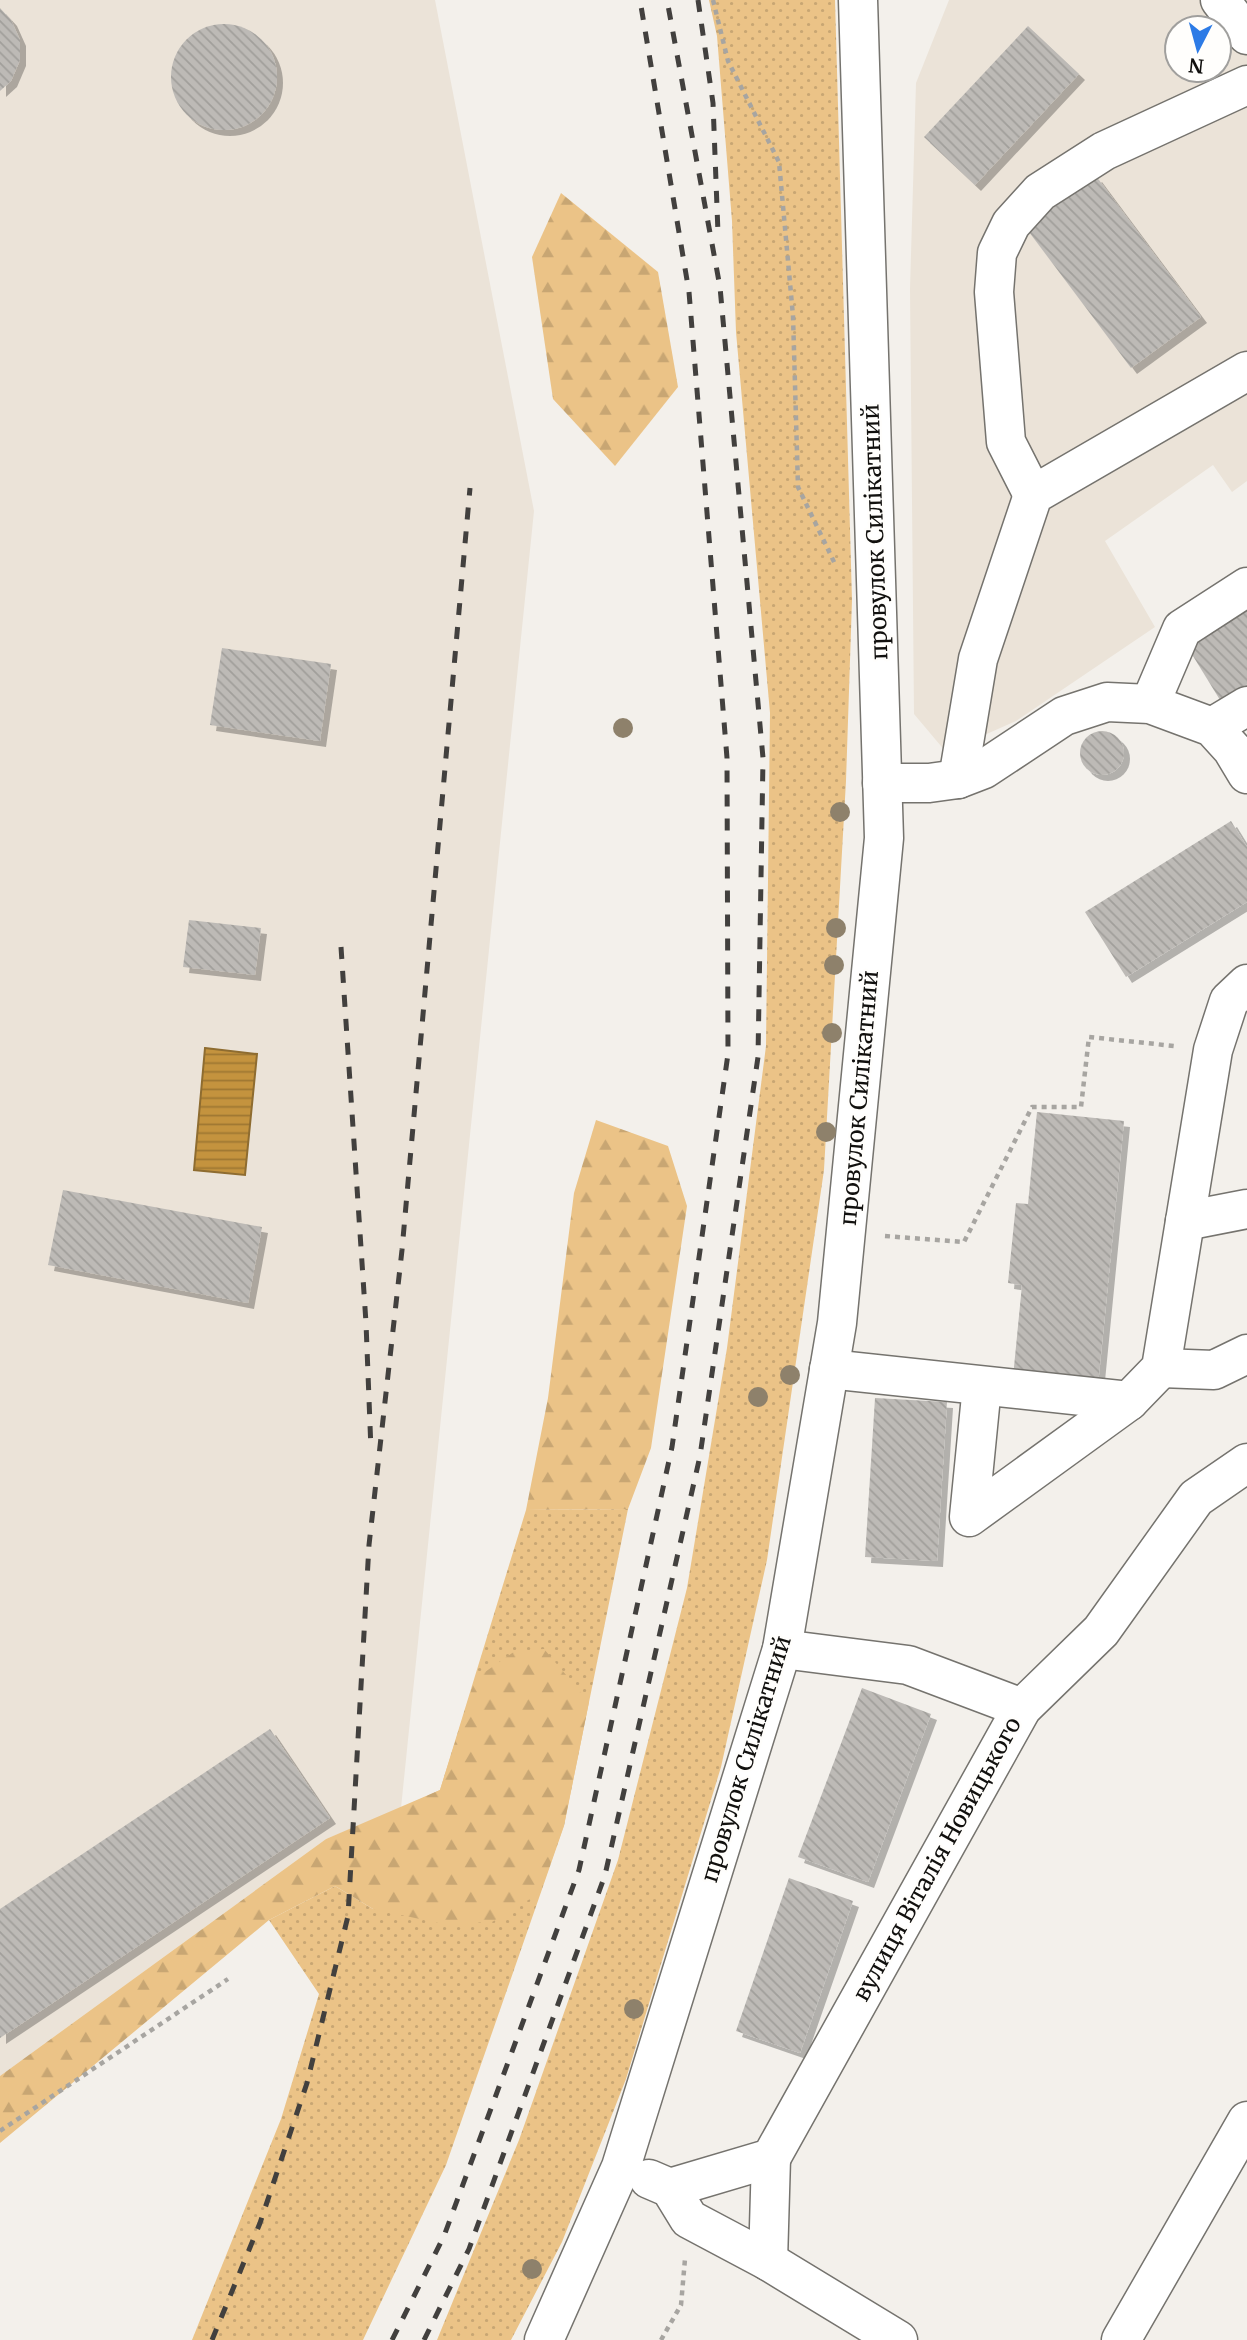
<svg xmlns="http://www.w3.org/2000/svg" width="1247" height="2340" font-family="Merriweather,serif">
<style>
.built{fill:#ebe3d8;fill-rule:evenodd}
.grass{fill:url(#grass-dots)}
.forest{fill:url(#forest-firs)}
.water{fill:url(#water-rules);stroke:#8e6c30;stroke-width:2}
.building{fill:url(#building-back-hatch);filter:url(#shadow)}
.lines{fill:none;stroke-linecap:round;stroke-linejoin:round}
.minor-casing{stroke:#75736e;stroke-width:41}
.path{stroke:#a7a5a1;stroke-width:4.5;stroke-dasharray:5 5;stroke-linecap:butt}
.minor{stroke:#fff;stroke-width:38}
.rail{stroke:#42403e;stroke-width:5;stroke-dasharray:12 12;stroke-linecap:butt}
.tree{fill:#8e816b}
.labels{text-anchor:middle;stroke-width:5;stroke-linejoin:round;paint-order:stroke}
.street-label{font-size:23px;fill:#11100e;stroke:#fffefc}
</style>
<defs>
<pattern id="grass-dots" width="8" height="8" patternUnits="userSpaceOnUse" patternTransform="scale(1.75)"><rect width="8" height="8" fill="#ebc387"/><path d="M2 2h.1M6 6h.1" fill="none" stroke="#c8a673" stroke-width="1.8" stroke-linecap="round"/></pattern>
<pattern id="forest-firs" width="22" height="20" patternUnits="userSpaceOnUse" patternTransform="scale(1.75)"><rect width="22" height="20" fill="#ebc387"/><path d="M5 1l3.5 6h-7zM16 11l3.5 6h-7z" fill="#c8a673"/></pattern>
<pattern id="water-rules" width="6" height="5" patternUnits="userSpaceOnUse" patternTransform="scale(1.75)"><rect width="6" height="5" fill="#c4933e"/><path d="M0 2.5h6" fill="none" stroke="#9e7732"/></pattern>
<pattern id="building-back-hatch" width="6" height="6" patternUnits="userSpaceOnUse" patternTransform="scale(1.75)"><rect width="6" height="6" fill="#bdbab6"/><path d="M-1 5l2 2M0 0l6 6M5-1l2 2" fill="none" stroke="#a19f9b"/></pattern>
<filter id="shadow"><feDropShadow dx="6" dy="6" stdDeviation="0" flood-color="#0004"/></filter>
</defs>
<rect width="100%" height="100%" fill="#f3f0eb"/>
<g class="built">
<path d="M0 0H435L534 511 401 1808 326 1839 0 2076Z"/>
<path d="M949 0H1247V481L1232 492 1213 465 1105 541 1155 627 1016 721 946 752 914 714 910 289 916 83ZM1177 28H1219V70H1177Z"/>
</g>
<g class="grass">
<path d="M709 0H835L852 600 846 781 824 1170 767 1560 721 1767 626 2079 562 2242 511 2340H437L519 2140 618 1860 687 1588 727 1348 766 1046 770 713 736 332 732 221 717 36Z"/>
<path d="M628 1509 564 1826 446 2165 363 2340H192L281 2119 319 1994 269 1920 335 1886 373 1909 401 1808 440 1790 526 1510Z"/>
</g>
<g class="forest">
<path d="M561 193 658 272 678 387 615 466 553 399 532 257Z"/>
<path d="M596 1120 668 1146 687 1206 651 1448 628 1509 526 1510 548 1398 574 1193Z"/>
<path d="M544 1649 589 1702 564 1825 540 1893 492 1922 443 1924 373 1909 335 1886 269 1920 0 2143V2076L326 1839 440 1790 475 1679 515 1651Z"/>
</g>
<path class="water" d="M205 1048 257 1054 245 1175 194 1170Z"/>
<g class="building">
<path d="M0 8 11 20 20 40V60L11 81 0 91Z"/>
<circle cx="224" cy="77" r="53"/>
<path d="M1028 26 1079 74 975 185 924 137Z"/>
<path d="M1096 176 1201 317 1131 368 1026 228Z"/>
<path d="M1247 605V684L1220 700 1185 643Z"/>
<path d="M222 648 331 664 320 741 210 725Z"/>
<circle cx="1102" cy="753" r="22"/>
<path d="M1231 821 1247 847V902L1126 977 1085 912Z"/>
<path d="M189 920 261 928 255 975 183 967Z"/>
<path d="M1037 1112 1124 1121 1098 1385 1013 1377 1022 1285 1008 1283 1016 1203 1028 1204Z"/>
<path d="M63 1190 262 1227 248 1303 48 1265Z"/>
<path d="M875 1398 947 1402 937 1561 865 1557Z"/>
<path d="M862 1688 931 1714 868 1882 798 1857Z"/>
<path d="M270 1729 330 1818 0 2038V1909Z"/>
<path d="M789 1878 853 1901 800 2053 736 2031Z"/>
</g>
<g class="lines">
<g class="minor-casing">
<g id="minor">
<path d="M1220 0 1247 35"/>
<path d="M1033 495 1006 442 994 292 997 253 1011 224 1040 192 1104 151 1247 85"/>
<path d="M1150 704 1182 629 1247 587"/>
<path d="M1212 727 1247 706"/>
<path d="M958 779 978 659 1033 495 1247 371"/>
<path d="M882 783H929L958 779 984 769 1064 716 1107 702 1150 704 1212 727 1232 749 1247 774"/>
<path d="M1185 1221 1247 1209"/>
<path d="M1161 1368 1214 1370 1247 1354"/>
<path d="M829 1369 1129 1401 1161 1368 1213 1050 1229 1001 1247 984"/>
<path d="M982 1386 969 1517 1129 1401"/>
<path d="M782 1649 908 1665 1022 1708"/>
<path d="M649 2179 670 2188 689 2219 768 2261 898 2340"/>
<path d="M670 2188 771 2158 1022 1708 1101 1631 1196 1498 1247 1463"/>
<path d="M768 2261 771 2158"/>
<path d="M544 2340 621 2167 782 1649 837 1323 884 838 858 0"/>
<path d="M1121 2340 1247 2121"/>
</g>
</g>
<g class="path">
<path d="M713 0 728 61 779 162 793 316 798 487 835 564"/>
<path d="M885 1236 964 1242 1032 1107H1081L1089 1037 1174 1046"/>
<path d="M0 2131 228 1979"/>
<path d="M661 2340 681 2305 685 2259"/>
</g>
<use href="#minor" class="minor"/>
<g class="rail">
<path d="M698 0 713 103 718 233"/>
<path d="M341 947 366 1323 371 1450"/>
<path d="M212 2340 260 2223 307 2083 348 1916 369 1545 402 1250 470 488"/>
<path d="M392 2340 444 2236 579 1870 672 1447 728 1054 727 758 689 292 640 0"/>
<path d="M424 2340 469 2249 605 1875 700 1456 758 1057 763 758 720 287 667 0"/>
</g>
</g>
<g class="tree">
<circle cx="623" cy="728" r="10"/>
<circle cx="840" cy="812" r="10"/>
<circle cx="836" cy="928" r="10"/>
<circle cx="834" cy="965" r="10"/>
<circle cx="832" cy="1033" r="10"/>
<circle cx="826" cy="1132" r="10"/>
<circle cx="790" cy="1375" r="10"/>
<circle cx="758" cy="1397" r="10"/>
<circle cx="634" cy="2009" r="10"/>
<circle cx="532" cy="2269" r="10"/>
</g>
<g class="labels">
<g class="street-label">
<text transform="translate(875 532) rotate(-92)" y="8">провулок Силікатний</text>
<text transform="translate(859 1098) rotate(-85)" y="8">провулок Силікатний</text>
<text transform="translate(746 1759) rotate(-73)" y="8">провулок Силікатний</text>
<text transform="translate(937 1859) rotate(-61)" y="8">вулиця Віталія Новицького</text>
</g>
</g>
<g transform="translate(1198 49) rotate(186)"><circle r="33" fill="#fffefc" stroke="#a09f9d" stroke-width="2"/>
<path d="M0-5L12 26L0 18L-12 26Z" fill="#2d7be6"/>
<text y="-10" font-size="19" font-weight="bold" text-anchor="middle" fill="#11100e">N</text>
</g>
</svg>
